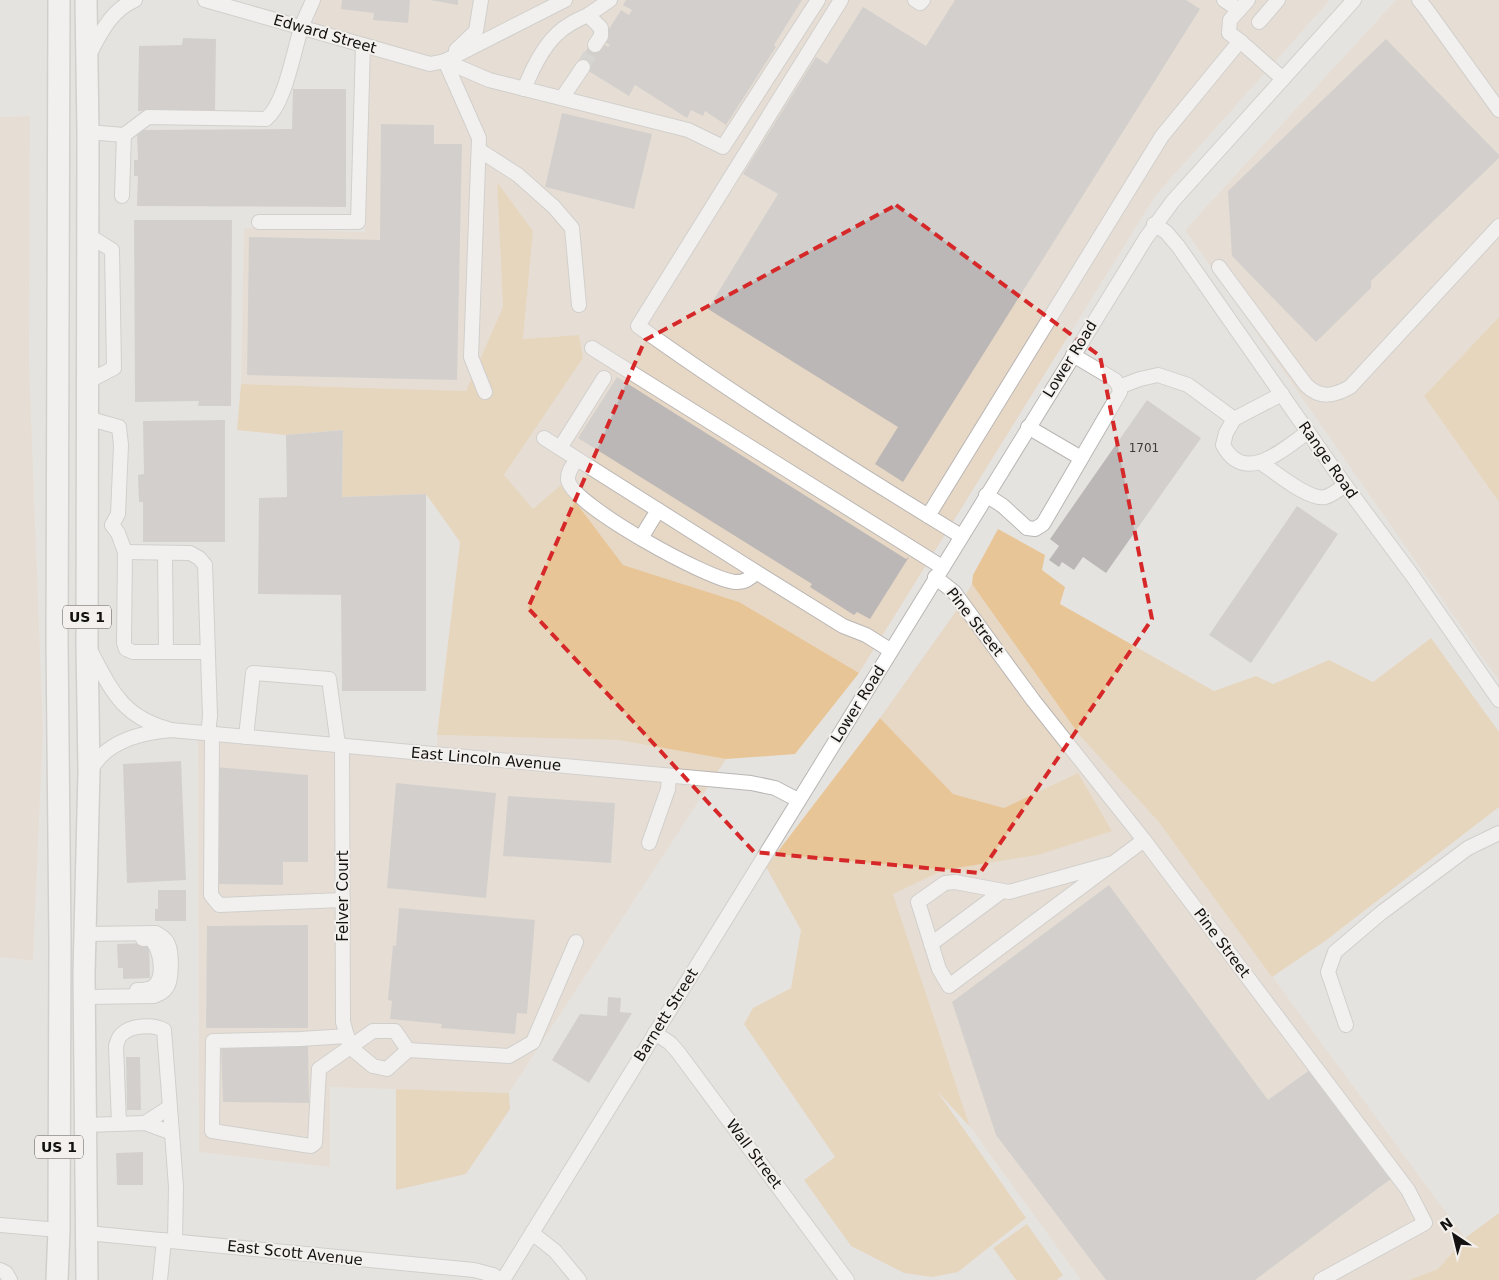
<svg xmlns="http://www.w3.org/2000/svg" width="1499" height="1280" font-family="'DejaVu Sans',sans-serif">
<style>
.industrial{fill:#e7d7c5}
.green{fill:#e8c596}
.building{fill:#bbb7b6}
.lines{fill:none;stroke-linecap:round;stroke-linejoin:round}
.minor-tunnel{stroke:#c6c4c1;stroke-width:14;stroke-dasharray:14 7;stroke-linecap:butt}
.minor-casing{stroke:#b9b6b4;stroke-width:16}
.highway-casing{stroke:#b9b6b4;stroke-width:24}
.minor{stroke:#fff;stroke-width:14}
.highway{stroke:#fff;stroke-width:21}
.marked{fill:none;stroke:#d62828;stroke-width:4;stroke-dasharray:10 6;stroke-linejoin:round}
.labels{text-anchor:middle;stroke-width:4;stroke-linejoin:round;paint-order:stroke}
.number-label{font-size:12px;fill:#3d3b3a}
.shield{fill:#f3f0ed;stroke:#565553;stroke-width:1}
.shield-label{font-size:14px;font-weight:bold;fill:#131211}
.street-label{font-size:15px;fill:#131211;stroke:#f3f0ed}
</style>
<rect width="100%" height="100%" fill="#e5e3e0"/>
<g class="industrial">
<path d="M316 0H1330L1156 195 859 673 739 602 623 565 562 484 533 510 504 475 583 358 579 335 523 339 533 231 497 183 503 307 466 391 241 384 244 228 365 232 367 46 314 27Z"/>
<path d="M1396 0H1499V317L1424 396 1499 502V681L1185 230Z"/>
<path d="M30 116 29 364 43 729 33 961 0 957V117Z"/>
<path d="M972 584 1080 736 1158 821 1465 1238 1438 1269 1409 1280H1081L970 1127 893 894 944 870 1038 855 1078 773 1004 808 953 794 880 718 952 617Z"/>
<path d="M198 726 437 751V735L618 740 726 759 509 1093 330 1087V1167L199 1152Z"/>
</g>
<g class="green">
<path d="M497 182 533 231 523 339 579 335 583 358 504 475 533 509 562 484 623 565 739 602 859 673 795 754 726 759 618 740 437 735 460 542 426 494 342 497 343 430 286 435 237 430 241 384 466 391 503 307Z"/>
<path d="M1499 317V502L1424 396Z"/>
<path d="M998 529 1045 555 1042 570 1065 587 1060 604 1214 691 1256 676 1273 684 1329 660 1373 682 1431 638 1499 732V807L1325 941 1272 977 1158 821 1080 736 972 584 973 575Z"/>
<path d="M880 718 953 794 1004 808 1078 773 1112 831 1038 855 944 870 893 894 970 1127 937 1091 1026 1218 958 1272 932 1277 904 1273 851 1246 804 1180 835 1157 744 1024 753 1008 791 988 801 930 766 867Z"/>
<path d="M396 1089 509 1093 510 1109 466 1174 396 1190Z"/>
<path d="M1499 1213V1280H1409L1438 1269 1465 1238Z"/>
<path d="M1027 1224 1063 1275 1057 1280H1016L993 1248Z"/>
</g>
<g class="building">
<path d="M342 0H410L408 23 373 20 374 13 341 9Z"/>
<path d="M430 0H458V5Z"/>
<path d="M626 0H802L774 45 776 47 726 125 705 111 703 116 691 110 687 118 635 85 629 96 577 64 592 42 601 49 604 44 608 47 610 45 602 40 621 10 629 15 632 10 623 5Z"/>
<path d="M955 0H1186L1200 9 903 482 875 464 898 427 708 309 778 194 743 174 816 57 827 64 863 7 926 46Z"/>
<path d="M183 38 216 39 215 111H138L139 46 182 45Z"/>
<path d="M1386 39 1499 155V158L1371 281V288L1316 342 1232 256 1228 191Z"/>
<path d="M293 89H346V207L137 206 138 176H134V160H138L137 130 292 129Z"/>
<path d="M562 113 652 134 634 209 545 187Z"/>
<path d="M381 124 434 125V144H462L457 380 247 375 249 237 380 240Z"/>
<path d="M134 220H232L231 406H198L199 401 135 402Z"/>
<path d="M617 377 906 559 909 557 870 619 857 612 854 615 810 587 812 584 578 438Z"/>
<path d="M1147 400 1201 438 1106 573 1083 557 1074 570 1062 562 1059 567 1049 560 1059 546 1050 539Z"/>
<path d="M225 420V542H143V502H139L138 475 144 474 143 421Z"/>
<path d="M343 430 342 497 426 494V691H342L341 595 258 594 259 498 287 497 286 435Z"/>
<path d="M1297 506 1338 534 1251 663 1209 635Z"/>
<path d="M181 761 186 880 127 883 123 764Z"/>
<path d="M215 767 308 775V862H283V885L216 884Z"/>
<path d="M396 783 496 793 486 898 387 888Z"/>
<path d="M508 796 615 803 611 863 503 856Z"/>
<path d="M1109 885 1268 1100 1311 1069 1392 1178 1255 1280H1106L996 1135 952 1002Z"/>
<path d="M158 890H186V921H155V909H158Z"/>
<path d="M399 908 535 920 527 1014 517 1013 515 1034 441 1028 442 1024 390 1019 392 1001 388 1000 393 945 396 946Z"/>
<path d="M308 925V1028H206L207 926Z"/>
<path d="M149 943 150 978 123 979V968H118L117 944Z"/>
<path d="M608 997 621 998 620 1012 632 1013 589 1083 552 1060 580 1014 607 1016Z"/>
<path d="M221 1045H308L309 1103 223 1102Z"/>
<path d="M126 1057H140L141 1110H127Z"/>
<path d="M143 1152V1185H117L116 1153Z"/>
</g>
<g class="lines">
<path class="minor-tunnel" d="M583 67 595 45"/>
<g class="minor-casing">
<g id="minor">
<path d="M205 0 430 64 445 61 565 0"/>
<path d="M841 0 638 326C743 401 851 469 961 536"/>
<path d="M915 0 920 3 923 0"/>
<path d="M1224 0 1239 10"/>
<path d="M1419 0 1427 10 1499 110"/>
<path d="M588 15 610 0"/>
<path d="M1259 22 1278 0"/>
<path d="M1240 41 1229 33 1230 20 1248 0"/>
<path d="M456 50 476 31 481 0"/>
<path d="M89 55C100 34 111 10 135 0"/>
<path d="M445 61 489 80 688 130 723 147 818 0"/>
<path d="M445 61 479 138 471 357 485 392"/>
<path d="M524 89C532 70 542 48 557 34 566 25 577 20 588 15L601 28V36L595 45"/>
<path d="M562 98 583 67"/>
<path d="M88 132 124 135 148 117 266 119C285 104 293 53 301 29 304 19 309 10 313 0"/>
<path d="M479 150 518 175 554 207 572 228 579 305"/>
<path d="M122 196 124 135"/>
<path d="M259 222H358L363 45"/>
<path d="M1154 224 1166 232 1178 246 1345 485 1412 575 1499 700"/>
<path d="M1219 267 1306 385C1320 399 1334 396 1350 387L1499 226"/>
<path d="M592 348 942 567"/>
<path d="M87 382 114 368 112 250 88 235"/>
<path d="M1119 387 1140 379 1158 375 1188 385 1234 419"/>
<path d="M1282 394 1234 419 1226 433 1223 445C1245 486 1283 449 1308 432"/>
<path d="M87 418 119 427 121 445 118 514 112 525"/>
<path d="M1028 427 1081 458"/>
<path d="M544 438 756 572 843 626 866 635 890 650"/>
<path d="M560 448 604 378"/>
<path d="M577 459C573 465 567 472 568 480 572 505 710 581 736 582 745 582 750 579 756 572"/>
<path d="M1260 462C1274 471 1309 501 1325 497 1333 495 1339 489 1345 485"/>
<path d="M986 495 1003 506 1027 528 1035 529 1043 524 1120 392 1119 386 1115 380 1073 355"/>
<path d="M928 516 1162 136 1240 41 1283 79"/>
<path d="M112 525 118 533 125 552 124 643 126 649 133 652H208"/>
<path d="M641 538 658 510"/>
<path d="M125 552 190 553 199 558 205 565 210 716 208 734"/>
<path d="M165 553 166 652"/>
<path d="M935 577 954 592 1033 700 1144 840 1408 1190 1425 1223 1321 1280"/>
<path d="M90 650C111 689 121 716 168 729"/>
<path d="M212 733 211 895 219 905 343 900"/>
<path d="M246 737 253 673 329 679 338 745"/>
<path d="M342 745 343 1022 349 1043"/>
<path d="M89 771C93 766 97 761 101 756 119 738 147 732 171 730L751 783 775 788 798 800"/>
<path d="M649 843 668 789 669 776"/>
<path d="M1113 863 1009 892 955 882 945 883 918 902 939 969 949 986 1144 840"/>
<path d="M931 944 1001 892"/>
<path d="M137 990C142 990 148 990 153 987 166 978 161 947 150 938L143 939"/>
<path d="M84 997 154 996C159 994 164 992 167 987 172 979 172 953 168 944 166 939 161 936 156 933L85 934"/>
<path d="M1346 1025 1328 972 1335 952 1381 913 1468 848 1499 833"/>
<path d="M655 1033 670 1043 678 1052 847 1280"/>
<path d="M347 1036 300 1039 213 1041 212 1131 311 1146 315 1143 319 1069 373 1031H395L408 1050 387 1069 373 1066 350 1047"/>
<path d="M408 1050 509 1056 533 1042 576 942"/>
<path d="M145 1123 170 1107"/>
<path d="M86 1125 145 1123 172 1133 164 1030C153 1024 130 1025 121 1035 118 1038 117 1043 116 1046L119 1124"/>
<path d="M172 1133 176 1187 175 1241"/>
<path d="M0 1225 59 1230"/>
<path d="M87 1233 474 1270 493 1275 501 1280"/>
<path d="M532 1233 555 1251 579 1280"/>
<path d="M0 1270 6 1273 10 1280"/>
<path d="M160 1280 164 1240"/>
<path d="M503 1280 1146 238 1173 201 1354 0"/>
</g>
</g>
<g class="highway-casing">
<g id="highway">
<path d="M86 0 88 132 87 645 89 771 84 974 87 1280"/>
<path d="M57 1280 59 1230 60 942 57 642 59 0"/>
</g>
</g>
<use href="#minor" class="minor"/>
<use href="#highway" class="highway"/>
</g>
<path d="M0 0H1499V1280H0ZM896 205 1100 356 1152 619 980 873 754 852 528 608 645 340Z" fill="#e5e3e0" fill-opacity=".55" fill-rule="evenodd"/>
<path class="marked" d="M896 205 1100 356 1152 619 980 873 754 852 528 608 645 340Z"/>
<g class="labels">
<g class="number-label">
<text x="1144" y="452">1701</text>
</g>
<g class="shield">
<rect x="63" y="605.5" width="48" height="23" rx="4"/>
<rect x="35" y="1135.5" width="48" height="23" rx="4"/>
</g>
<g class="shield-label">
<text x="87" y="622">US 1</text>
<text x="59" y="1152">US 1</text>
</g>
<g class="street-label">
<text transform="translate(325 34) rotate(16)" y="5">Edward Street</text>
<text transform="translate(1070 359) rotate(-58)" y="5">Lower Road</text>
<text transform="translate(1328 460) rotate(55)" y="5">Range Road</text>
<text transform="translate(975 622) rotate(52)" y="5">Pine Street</text>
<text transform="translate(858 704) rotate(-58)" y="5">Lower Road</text>
<text transform="translate(486 759) rotate(5)" y="5">East Lincoln Avenue</text>
<text transform="translate(343 896) rotate(-90)" y="5">Felver Court</text>
<text transform="translate(1222 943) rotate(53)" y="5">Pine Street</text>
<text transform="translate(666 1015) rotate(-58)" y="5">Barnett Street</text>
<text transform="translate(754 1154) rotate(53)" y="5">Wall Street</text>
<text transform="translate(295 1253) rotate(6)" y="5">East Scott Avenue</text>
</g>
</g>
<g transform="translate(1454 1235) rotate(325)" stroke="#f3f0ed" stroke-width="4" paint-order="stroke">
<path d="M0-4L9 19L0 12L-9 19Z" fill="#131211"/>
<text y="-8" font-size="14" font-weight="bold" text-anchor="middle" fill="#131211">N</text>
</g>
</svg>
